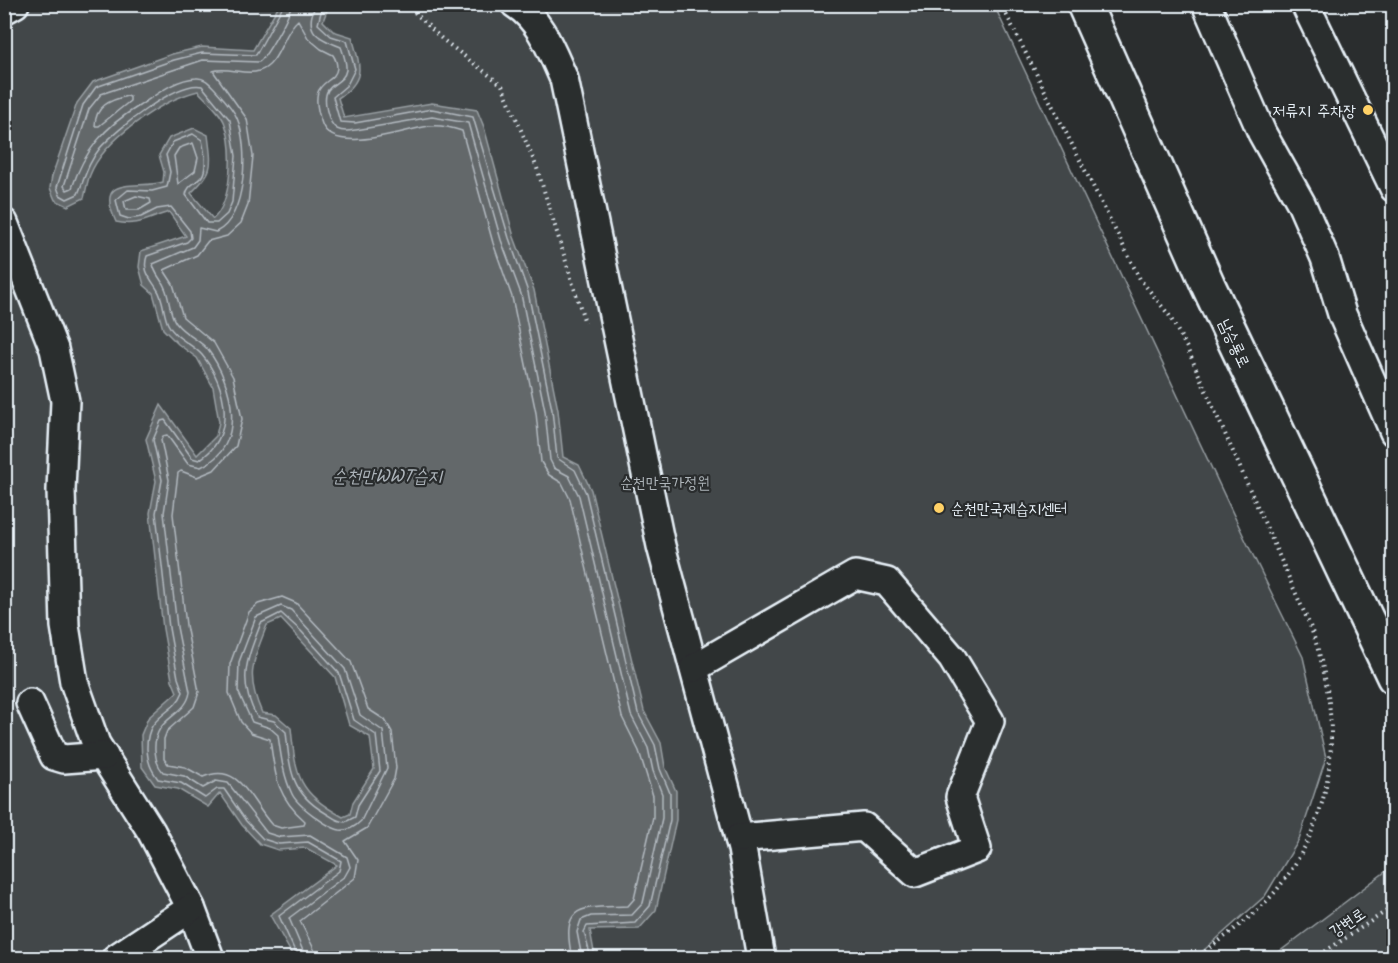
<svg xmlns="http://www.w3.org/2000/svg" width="1398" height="963" font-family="Kalam,'Poor Story',sans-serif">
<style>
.green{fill:#424648;stroke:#959ca0;stroke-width:1.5}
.water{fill:#63686b;stroke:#989fa3;stroke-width:1.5;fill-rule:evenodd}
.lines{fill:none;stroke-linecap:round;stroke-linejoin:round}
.shore{stroke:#b3bac0;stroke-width:1.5}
.street-casing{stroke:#e8f1f8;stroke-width:32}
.primary-casing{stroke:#e8f1f8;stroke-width:38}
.path{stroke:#e8f1f8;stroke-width:4;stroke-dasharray:1.5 4.5;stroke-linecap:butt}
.street{stroke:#2a2d2e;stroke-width:27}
.primary{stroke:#2a2d2e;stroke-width:33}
.poi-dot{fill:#ffd166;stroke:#2a2d2e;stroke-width:2}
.labels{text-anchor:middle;stroke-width:4.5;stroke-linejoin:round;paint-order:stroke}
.poi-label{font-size:16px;fill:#e8f1f8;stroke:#2a2d2e;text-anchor:end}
.street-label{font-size:16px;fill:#e8f1f8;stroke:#2a2d2e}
.park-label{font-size:16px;fill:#aeb5ba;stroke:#2a2d2e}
.water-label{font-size:18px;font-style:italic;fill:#acb3b9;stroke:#2a2d2e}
</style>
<rect width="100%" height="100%" fill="#2a2d2e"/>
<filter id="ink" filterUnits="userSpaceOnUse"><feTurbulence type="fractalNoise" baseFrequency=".0167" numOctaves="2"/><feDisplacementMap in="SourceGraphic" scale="12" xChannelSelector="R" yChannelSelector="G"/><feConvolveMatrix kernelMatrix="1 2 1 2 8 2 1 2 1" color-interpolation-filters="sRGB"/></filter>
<g filter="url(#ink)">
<g class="green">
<path d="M5 5H994L1245 539 1303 657 1326 758 1299 840 1265 896 1195 958H5Z"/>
<path d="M1393 866V954L1386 958H1271Z"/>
</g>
<path class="water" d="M279 5H329L323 21 333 31 352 37C360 65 367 80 338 98L344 118 432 103 477 110 484 127 514 237 534 290 558 410 563 457 579 465 591 490 644 711 661 743 665 767 676 791V820L656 910 639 929 590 930 594 952 598 958H294L270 915 337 865 306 848 278 850 260 844 242 825 220 793 208 807 178 789 155 785 142 767 141 735 148 718 177 692 172 680 163 629 150 513 156 481 146 439 161 405 197 455 216 436 219 422 213 387 197 358 178 344 163 329 153 293 144 285 139 267 141 251 186 236 169 212C149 218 137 227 116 222 93 173 138 190 163 182L164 172 159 155 169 138 194 128 208 135C212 167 214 171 191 193L213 219C232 202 234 149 225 124 221 112 207 101 198 91 162 100 104 139 90 175 87 182 86 191 84 198L68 206 55 200 50 188 52 176 77 103 93 82 172 54 202 47 253 50ZM281 619 335 677 349 725 370 737 374 769 353 802 350 814 343 817C298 792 296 778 291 728L276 715 262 713C245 675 253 662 267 625Z"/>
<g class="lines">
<g class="shore">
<path d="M284 4 256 55 202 53 174 60 96 87 83 105 57 187 60 195 67 199 78 194C85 177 88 163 100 148 116 130 177 80 202 86L230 120 236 156 232 202 227 214 217 223H207L186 195C187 185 197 183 202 176 208 166 204 150 202 140L193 134 173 142 166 155 170 172 167 187 152 191 128 190 116 200 120 216 129 219 141 217 157 209 171 207 190 231 191 238 187 242 147 256C142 270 150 278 157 289 164 299 163 314 168 324 175 339 192 343 202 355 227 385 237 436 199 460L192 458 165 420 161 421 153 440 162 480 156 513 169 628 178 678 183 692C174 716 146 713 147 749 148 762 150 768 158 779L181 783 205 798 217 789H224L246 821 263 839 279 844 308 842 341 861 339 871 279 916 298 958"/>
<path d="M291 4C291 14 266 57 259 62L203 60 101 94 89 109 64 186 67 190 72 188C84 151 105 126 139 106 156 95 175 79 196 78 205 77 210 84 215 89 223 98 233 108 237 118 249 146 247 218 216 232L199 228 198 240 193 247 153 264C155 275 161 278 165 288 170 299 169 314 176 323 185 335 199 339 208 350 233 383 248 446 201 467L188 464 167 435 163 436 161 440 169 480 164 513 177 627 190 692C186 718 153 716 155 750 156 760 157 765 163 772L184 776 203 788 216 781 228 783 267 833 280 837 310 835 347 857 350 867 345 876 289 918 306 958"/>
<path d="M316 4C303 31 317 38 341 47 343 53 347 63 346 70 344 81 334 82 328 90 322 99 328 123 337 129 343 132 349 131 356 130L432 117 468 123 501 240 521 294 545 411 550 460 554 468 569 476 579 496 631 715 648 748 653 771 662 794V818L643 903 632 915 591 916 581 920 577 932 582 958"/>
<path d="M323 4 318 24 331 36 347 41 355 69 347 85 333 97 340 122 355 123 432 109 473 117 509 238 528 292 552 410 557 458 575 470 586 493 638 713 655 745 660 769 670 793V820L650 906 635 923 587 926 584 932 591 958"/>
<path d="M127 96 130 97V101L99 126H95C95 106 110 100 127 96Z"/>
<path d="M193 143 198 158 195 171 178 184 174 156 179 148Z"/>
<path d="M136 196 150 199 151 203 139 210H126L124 201Z"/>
<path d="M281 606 291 610 345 669 360 715 383 731 387 768 361 821C356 826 348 831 340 830 328 828 297 805 292 794 283 775 281 756 278 735L270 728 252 722 238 691 239 662 256 617Z"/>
<path d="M281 613 301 631 339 673 354 720 376 735 380 771 358 805 355 817 345 822C337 822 331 816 324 812 290 792 290 768 286 732L274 721 257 717C237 681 247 659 261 623Z"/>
<path d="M315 958 314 949 300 921 355 878 358 860 345 841 367 828 394 779 396 768 392 732 385 720 368 709 351 662 296 603 282 597 258 604 249 612 230 664 229 693 241 722 251 733 270 739C275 775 276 796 305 821L304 825 281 828 272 825C250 801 240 761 203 777L185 767 168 764 164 759V739L167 731 194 707 199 692 186 625 173 514 178 473 181 471 197 477 214 470 236 446 242 419 233 377 214 343 183 317 173 284 164 270 197 255 208 241 227 236 241 223 248 205 253 156 247 119 213 71C227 66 245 76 259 71 280 65 282 33 298 20L308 38 321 49 333 55C335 58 337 64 337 68 335 87 305 76 322 124 334 156 404 129 430 126 439 125 453 128 462 131L493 243 512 297 536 413 541 462 549 475 562 483 570 499 622 717 639 751 653 796V817L634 899 628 906C582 908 560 902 572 958"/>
</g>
<g class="street-casing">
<g id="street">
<path d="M515 4C541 20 552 53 564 79L661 546 742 849 761 958"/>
<path d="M1206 4 1262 133 1301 203 1325 258 1342 314 1394 432"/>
<path d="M1305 4 1394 188"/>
<path d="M4 10 15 4"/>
<path d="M4 223 54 349 65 401 61 490 65 626 74 682 96 744 151 831 191 908 210 958"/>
<path d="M694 668 855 575 887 582 952 658 990 721 960 797 977 849 915 873 864 827 739 838"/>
<path d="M30 703 54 756 64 759 104 756"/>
<path d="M116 958 191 908"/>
</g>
</g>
<g class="primary-casing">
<path id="primary" d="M1084 4 1208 285 1394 677"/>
</g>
<g class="path">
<path d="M406 4 442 39 502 85 537 168 585 323"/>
<path d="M1001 4 1140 279 1169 315 1187 348 1309 623C1343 713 1341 807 1279 887 1257 915 1225 936 1196 958"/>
<path d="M1315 958 1394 906"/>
</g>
<use href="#street" class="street"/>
<use href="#primary" class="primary"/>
</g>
</g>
<g class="poi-dot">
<circle cx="1368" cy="110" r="6"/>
<circle cx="939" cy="508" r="6"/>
</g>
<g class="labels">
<g class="poi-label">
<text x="1356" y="116">저류지 주차장</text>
<text x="951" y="514" text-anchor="start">순천만국제습지센터</text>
</g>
<g class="street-label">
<text transform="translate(1235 343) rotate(65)" y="6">남승룡로</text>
<text transform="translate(1347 922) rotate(-34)" y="6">강변로</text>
</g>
<g class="park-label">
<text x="665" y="488">순천만국가정원</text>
</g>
<g class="water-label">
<text x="387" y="482">순천만WWT습지</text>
</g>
</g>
<rect width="1398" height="963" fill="none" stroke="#2a2d2e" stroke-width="24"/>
<rect x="12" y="12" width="1374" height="939" fill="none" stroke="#e8f1f8" stroke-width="2" filter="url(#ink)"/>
</svg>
